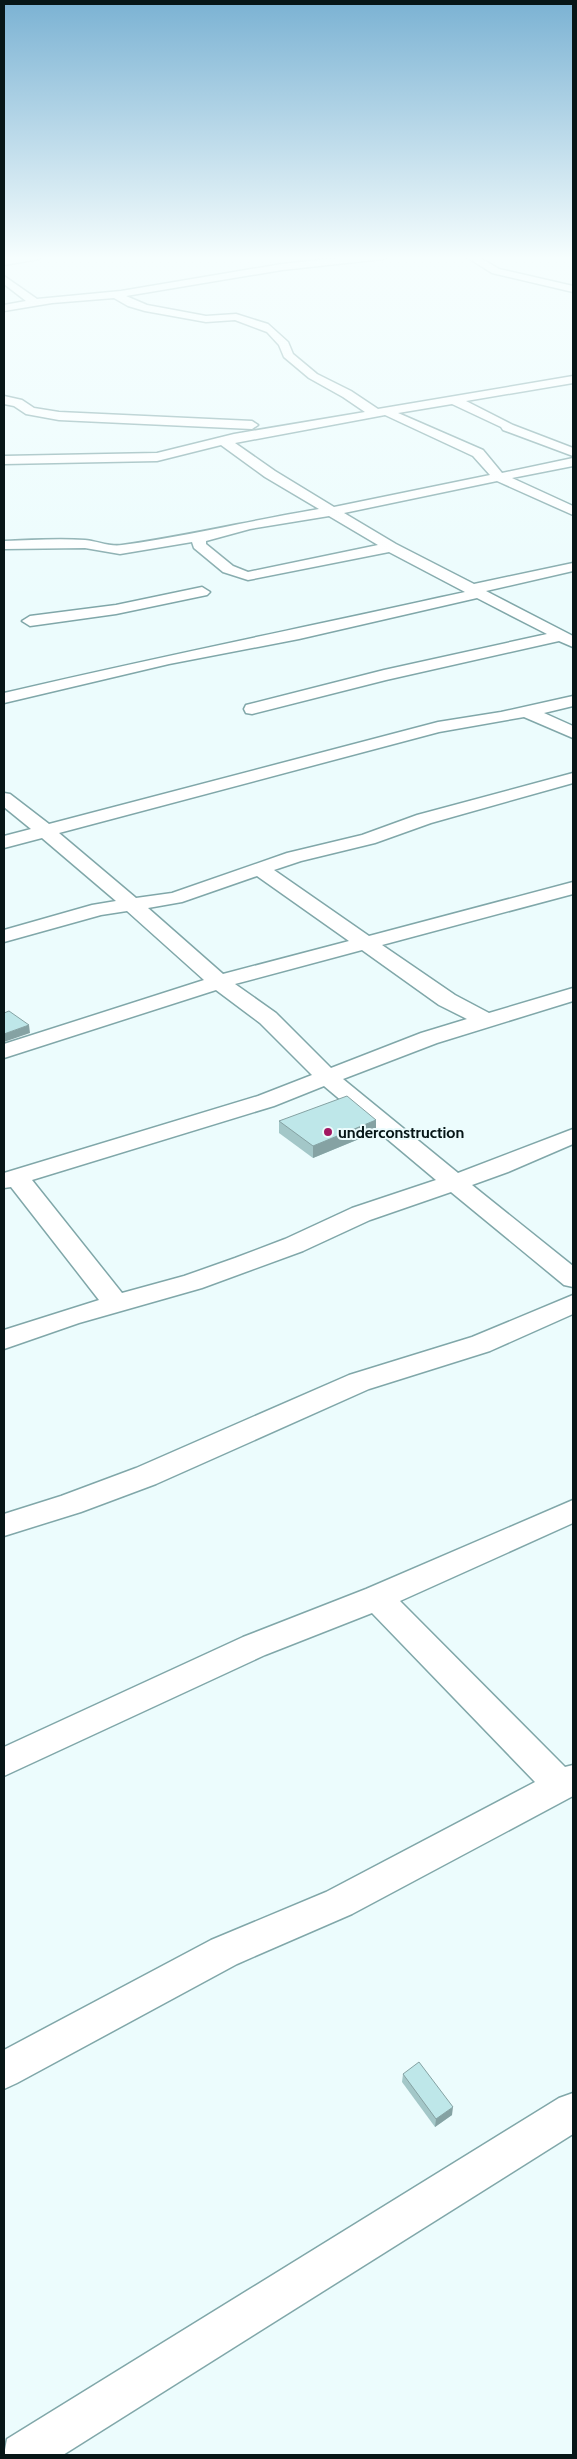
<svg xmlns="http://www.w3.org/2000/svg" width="577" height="2459" font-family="Cabin,sans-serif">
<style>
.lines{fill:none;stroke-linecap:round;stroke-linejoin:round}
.minor-casing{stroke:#80a7a9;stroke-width:3}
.minor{fill:#fff;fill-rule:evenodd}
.wall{fill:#a3c7c8}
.shaded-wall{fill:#85a2a3}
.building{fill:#bee7e9;stroke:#85a2a3}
.poi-dot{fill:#a21862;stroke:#ecfcfd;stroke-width:2}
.labels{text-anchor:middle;stroke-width:4;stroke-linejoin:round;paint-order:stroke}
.poi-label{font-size:16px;font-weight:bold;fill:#071617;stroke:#ecfcfd;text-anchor:start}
</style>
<rect width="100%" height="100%" fill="#ecfcfd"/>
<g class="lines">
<g class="minor-casing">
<g id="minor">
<path d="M23 256H44L39 259 4 265V259Z"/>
<path d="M358 256H388L383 259 282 270 126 296 147 305 206 316 236 314 268 324 288 342 293 354 317 374 351 391 378 409 573 376V383L466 401 513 425 573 448V456L503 430 501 427 452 404 398 413 483 450 502 473 573 458V466L512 478 573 506V515L497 481 344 513 396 544 474 584 573 563V571L486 591 573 636V647L559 641 386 680 252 714 246 713 244 709 246 705 384 670 547 634 477 598 299 639 169 664 4 703V693C157 657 312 626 465 592L389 552 248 580 223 572 194 548 192 542 120 554 85 548 4 549V541C31 540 58 538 85 540 97 541 110 547 122 545 188 536 253 520 319 509L265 477 221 445 157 461 4 464V456L157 453 234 434 365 412 343 397 309 378 284 357 279 345 267 332 235 320 206 322 145 311 128 306 114 298 52 303 4 311V305L26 301 4 284V276L37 299 121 291 282 264ZM385 415 473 456 490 475 334 507 275 471 235 443ZM329 516 378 545 248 572 233 566 206 544V541L250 529Z"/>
<path d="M465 256H477L499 269 573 286V292L492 273Z"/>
<path d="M4 396 22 400 34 408 59 412 252 421 258 425 252 429 59 420 26 414 14 406 4 404Z"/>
<path d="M202 587 210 592 207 595 116 614 30 626 22 621 30 616 116 605Z"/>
<path d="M573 696V706L544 713 573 726V738L524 717 439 732 59 833 136 898 172 893 287 853 362 835 417 815 573 773V783L431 823 375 843 301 861 274 870 369 936 573 882V894L382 945 455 995 489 1013 573 988V1001L437 1043 343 1079 458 1173 573 1129V1144L508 1172 472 1185 573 1266V1287L564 1285 451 1192 370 1220 303 1251 202 1288 79 1323 4 1349V1330L99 1300 11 1187 4 1188V1173L258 1096 312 1075 260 1023 216 990 4 1058V1044L204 980 127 911 101 915 4 942V930L92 905 116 901 42 838 4 848V836L31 829 4 807V793L10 794 49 824 438 722 501 712ZM257 876 349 941 223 974 148 908 182 902ZM362 950 439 1005 467 1019 421 1033 331 1068 276 1013 235 984ZM324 1086 436 1180 352 1208 285 1239 235 1258 184 1276 122 1293 32 1180 274 1106Z"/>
<path d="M573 1295V1314L490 1351 369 1389 156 1484 81 1512 4 1536V1514L61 1496 136 1468 349 1375 472 1337Z"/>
<path d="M573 1500V1523L400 1601 565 1767 573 1765V1796L352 1914 237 1964 17 2083 4 2089V2050L211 1940 326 1892 535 1782 372 1613 265 1655 4 1776V1747L243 1637 366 1589Z"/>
<path d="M573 2093V2134L63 2455H4L7 2439 559 2098Z"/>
</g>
</g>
<use href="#minor" class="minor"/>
</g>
<g class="wall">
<path d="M376 1120V1132L313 1158 279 1133V1121Z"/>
<path d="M403 2074 452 2115 435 2127 402 2082Z"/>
</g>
<g class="shaded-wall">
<path d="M29 1025 30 1033 4 1042V1034Z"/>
<path d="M376 1120V1132L313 1158V1146Z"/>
<path d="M453 2107 452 2115 435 2127 436 2119Z"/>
</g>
<g class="building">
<path d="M9 1011 29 1025 4 1034V1013Z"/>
<path d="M347 1096 376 1120 313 1146 279 1121Z"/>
<path d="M419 2062 453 2107 436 2119 403 2074Z"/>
</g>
<linearGradient id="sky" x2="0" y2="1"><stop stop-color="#7bb2d3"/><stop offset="0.43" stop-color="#f6fefe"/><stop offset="1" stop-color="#f6fefe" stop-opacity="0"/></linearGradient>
<rect width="577" height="600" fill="url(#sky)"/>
<circle class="poi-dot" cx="328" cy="1132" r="5"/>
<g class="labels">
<g class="poi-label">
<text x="338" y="1138">underconstruction</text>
</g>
</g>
<rect width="577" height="2459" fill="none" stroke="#071617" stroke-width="10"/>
</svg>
